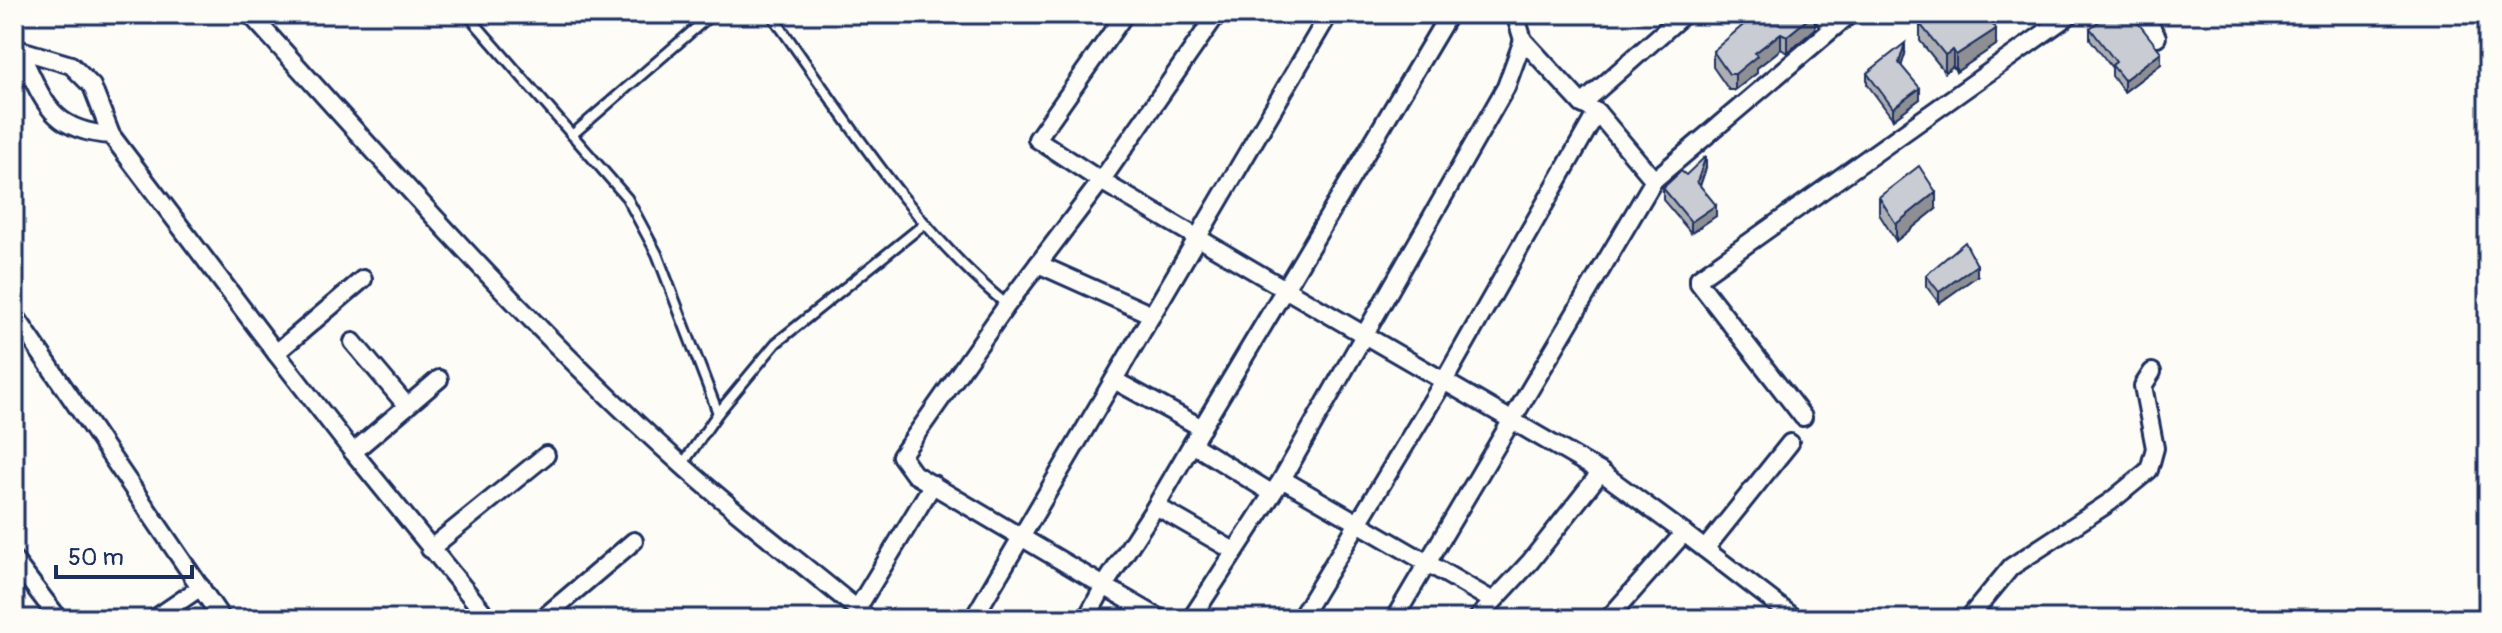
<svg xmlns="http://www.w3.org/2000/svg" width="2502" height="633" font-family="Pangolin,sans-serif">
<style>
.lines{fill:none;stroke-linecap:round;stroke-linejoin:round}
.service-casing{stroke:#1b2f5e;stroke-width:14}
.minor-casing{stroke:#1b2f5e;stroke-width:22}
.service{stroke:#fdfcf7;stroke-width:8}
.minor{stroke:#fdfcf7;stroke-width:16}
.wall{fill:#adafb5;stroke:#1b2f5e;stroke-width:2}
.shaded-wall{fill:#8d8f94;stroke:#1b2f5e;stroke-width:2}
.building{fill:#c9ccd3;stroke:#1b2f5e;stroke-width:2}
</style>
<rect width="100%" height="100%" fill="#fdfcf7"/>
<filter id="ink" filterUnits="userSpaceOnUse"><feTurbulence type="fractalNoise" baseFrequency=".0125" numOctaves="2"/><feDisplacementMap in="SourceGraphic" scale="16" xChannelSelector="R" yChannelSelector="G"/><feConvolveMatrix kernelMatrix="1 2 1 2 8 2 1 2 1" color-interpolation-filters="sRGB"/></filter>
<g filter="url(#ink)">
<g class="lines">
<g class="service-casing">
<g id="service">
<path d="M467 14 627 198 657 254 718 413"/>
<path d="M771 14C844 115 910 225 1007 305"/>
<path d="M572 135 712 14"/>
<path d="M682 465 718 413 776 343 923 225"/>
</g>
</g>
<g class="minor-casing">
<g id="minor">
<path d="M250 14C390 168 527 326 682 465 742 519 807 567 869 619"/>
<path d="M1125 14 1037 139 1101 181 1217 14"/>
<path d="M1515 14 1523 40 1582 104 1597 112 1654 180"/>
<path d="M1821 14 1833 28"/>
<path d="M2143 14 2157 37"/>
<path d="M14 48 71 65 92 86 111 135 276 353"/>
<path d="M19 50C44 100 49 131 111 135"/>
<path d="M1582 104 1684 14"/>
<path d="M1038 264 1152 315"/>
<path d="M14 314 222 619"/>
<path d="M353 342 407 406"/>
<path d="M439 379 353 452 489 619"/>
<path d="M1114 380 1202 428"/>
<path d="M1803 417 1699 283V278L2071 14"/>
<path d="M1192 444 1285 289 1601 472"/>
<path d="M353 452 276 353 363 279"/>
<path d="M1282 479 1506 87 1523 40"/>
<path d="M1156 506 1192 444 1270 492"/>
<path d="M430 549 546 455"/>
<path d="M1705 549 1790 443"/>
<path d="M1234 551 1156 506 1104 586 914 474 901 456 1007 305 1101 181 1285 289 1449 14"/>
<path d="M14 560 59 619"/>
<path d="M857 609 933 484"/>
<path d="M154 619 201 587"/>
<path d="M542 619 634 541"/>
<path d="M973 619 1329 14"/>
<path d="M1086 619 1104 586 1161 619"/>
<path d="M1191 619 1282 479 1493 601"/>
<path d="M1300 619 1444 381 1597 112"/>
<path d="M1394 619 1654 180 1850 14"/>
<path d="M1477 619 1530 562 1601 472 1684 533"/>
<path d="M1608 619 1684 533 1796 619"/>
<path d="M1968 619 2011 567 2110 502 2149 470 2155 448 2143 386 2152 372"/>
</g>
</g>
<use href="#service" class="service"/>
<use href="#minor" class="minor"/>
</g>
<g class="wall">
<path d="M1815 14V29L1787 53 1781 49 1757 68V73L1735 90H1729L1713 67V51Z"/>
<path d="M1920 24 1996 45 1956 72 1953 66 1945 72 1920 41Z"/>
<path d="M2090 28 2161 64 2124 92 2112 76V68L2090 39Z"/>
<path d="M1905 54 1901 66 1920 99 1893 119 1867 84V73Z"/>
<path d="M1706 168 1700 186 1716 216 1691 233 1663 200V188Z"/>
<path d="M1879 197 1936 209 1896 241 1879 214Z"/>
<path d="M1926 275 1977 276 1939 303 1926 286Z"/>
</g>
<g class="shaded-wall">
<path d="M1814 14H1815V29L1787 53V36Z"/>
<path d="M1996 29V45L1956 72V55Z"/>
<path d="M1781 33V49L1757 68V73L1735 90V74L1755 53Z"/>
<path d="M1905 43V54L1899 74V63Z"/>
<path d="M1953 50V66L1945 72V55Z"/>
<path d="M2161 52V64L2124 92V80Z"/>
<path d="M1920 88V99L1893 119V108Z"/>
<path d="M1706 156V168L1697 194V182Z"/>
<path d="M1936 192V209L1896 241V224Z"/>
<path d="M1716 205V216L1691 233V222Z"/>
<path d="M1977 265V276L1939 303V292Z"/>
</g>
<g class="building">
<path d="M1756 14H1814L1787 36 1781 33 1755 53 1757 56 1735 74H1729L1713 51Z"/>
<path d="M1935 14H1984L1996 29 1956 55 1953 50 1945 55 1920 24Z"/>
<path d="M2109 14H2131L2161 52 2124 80 2112 65 2116 62 2090 28Z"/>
<path d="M1905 43 1899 63 1920 88 1893 108 1867 73Z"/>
<path d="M1706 156 1697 182 1716 205 1691 222 1663 188 1681 171 1686 175Z"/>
<path d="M1919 166 1936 192 1896 224 1879 197Z"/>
<path d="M1965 242 1977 265 1939 292 1926 275Z"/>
</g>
</g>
<rect width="2502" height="633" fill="none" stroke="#fdfcf7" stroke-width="48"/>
<rect x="24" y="24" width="2454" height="585" fill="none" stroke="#1b2f5e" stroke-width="3" filter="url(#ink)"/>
<path d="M56 565v12h136v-12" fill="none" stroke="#1b2f5e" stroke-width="4"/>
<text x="68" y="565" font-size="24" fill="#1b2f5e" stroke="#fdfcf7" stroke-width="6" paint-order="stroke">50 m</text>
</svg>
